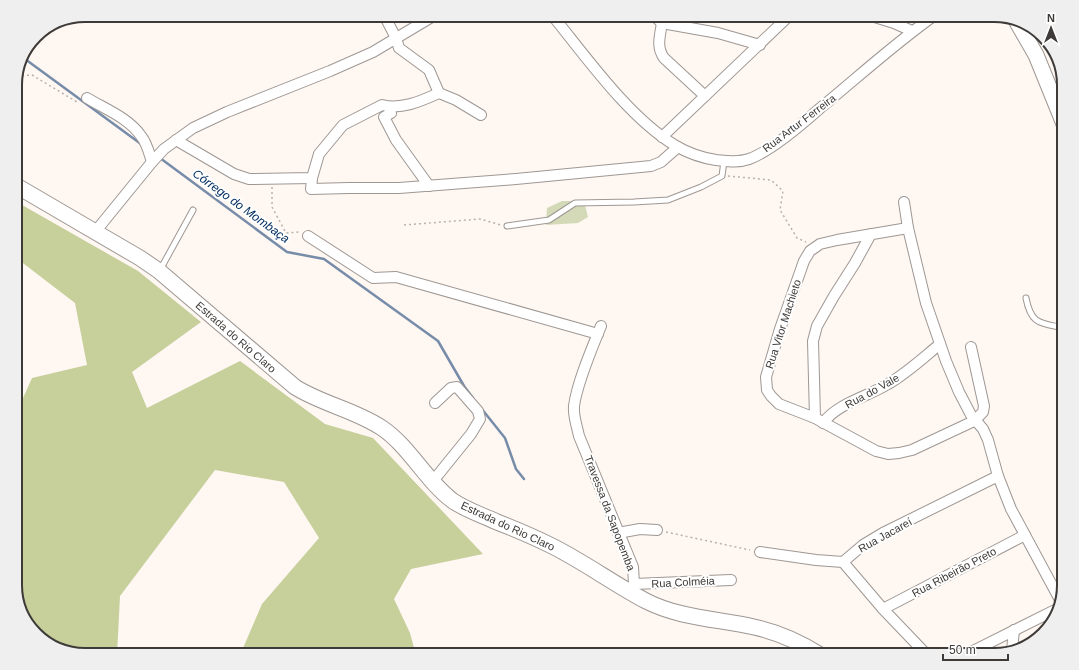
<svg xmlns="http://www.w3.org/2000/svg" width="1079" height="670" font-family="Arial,sans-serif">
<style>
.green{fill:#d4dab7}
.forest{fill:#c7cf9b}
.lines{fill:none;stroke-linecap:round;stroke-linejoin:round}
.stream{stroke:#778ca9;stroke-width:2.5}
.lane-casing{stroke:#9e9793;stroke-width:7}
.street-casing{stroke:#9e9793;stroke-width:12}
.secondary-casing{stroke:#9e9793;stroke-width:17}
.path{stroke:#b7b2ae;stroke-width:1.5;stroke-dasharray:2 3;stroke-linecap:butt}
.lane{stroke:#fff;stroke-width:5}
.street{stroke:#fff;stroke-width:10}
.secondary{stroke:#fff;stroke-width:15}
.labels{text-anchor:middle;stroke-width:4;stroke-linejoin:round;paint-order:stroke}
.street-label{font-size:11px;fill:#3d3a38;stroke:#fff}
.water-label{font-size:12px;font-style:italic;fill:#022e60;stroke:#fff}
.rim{fill:none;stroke:#3d3a38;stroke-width:2}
</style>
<rect width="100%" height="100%" fill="#fef7f2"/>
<path class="green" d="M562 201H584L588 217 578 223 546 225 547 208Z"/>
<g class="forest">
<path d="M58 20H60L31 46 36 35Z"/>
<path d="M15 201 138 271 201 322 132 372 147 408 240 361 325 424 373 438 483 554 411 569 394 599 410 633 416 655H240L262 604 319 538 284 482 215 470 120 596 117 655H85L46 643 24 620 15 590V416L32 378 87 365 75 303 15 257Z"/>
</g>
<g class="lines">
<g class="stream">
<path d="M25 59 141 144"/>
<path d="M160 158 287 252 324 259 438 341 464 386 473 398"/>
<path d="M481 408 505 438 516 469 524 479"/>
</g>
<g class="lane-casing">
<g id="lane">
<path d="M507 226 549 220 575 203 634 202 668 200 701 187 722 176 724 161"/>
<path d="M160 270 193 210"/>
<path d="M1026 298C1031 325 1041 323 1064 328"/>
</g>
</g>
<g class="street-casing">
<g id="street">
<path d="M384 15 396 38 399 48 429 70 439 93"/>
<path d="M552 15C587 58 629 118 676 146 688 153 703 158 716 160 727 161 738 163 749 159 771 151 800 126 818 110 857 78 894 44 935 15"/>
<path d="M653 15 662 23 718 33 760 45"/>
<path d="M868 15 894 23 912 31"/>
<path d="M662 23C660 36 656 47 664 58L705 96"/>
<path d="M87 98C105 109 129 118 141 136 147 143 149 153 152 162"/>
<path d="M389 107 391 113 384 117 396 140 429 186"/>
<path d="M662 137 790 15"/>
<path d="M176 140 234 174 249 179 312 178 319 154 343 125 382 105C402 110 421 101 439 93L456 100 481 115"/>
<path d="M312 178 311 189 349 188H399L516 179 651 166 661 162 678 147"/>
<path d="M904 202 908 228 926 303 946 361 959 392 971 415 983 429 988 440 998 476 1011 509 1060 600"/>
<path d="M908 228 837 240 820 244 810 251 804 261 780 329 766 377 767 390 771 396 779 404 815 418 876 451 888 454 899 453 912 450 974 421 983 412 984 406 971 347"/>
<path d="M95 232 152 162 164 149 193 128 227 112 330 71 373 52 435 15"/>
<path d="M308 236 373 278 396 277 598 334"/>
<path d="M601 326C592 348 577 383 574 406 573 416 577 426 579 436L633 567 634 584 630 591"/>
<path d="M815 418 813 341 817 326 834 296 855 263 871 234"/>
<path d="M823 423C838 403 867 397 888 384 907 373 923 358 940 344"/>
<path d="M433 481 471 434 480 419 478 411 457 387 451 388 435 403"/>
<path d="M618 533 640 529 657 530"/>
<path d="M760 552 816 560 843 562"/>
<path d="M634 584 731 580"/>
<path d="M883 609 1025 535"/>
<path d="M1012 650 1014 630"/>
<path d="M927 655 883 609 843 562 863 545 883 533 998 476"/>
<path d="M965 655 1057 609"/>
</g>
</g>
<g class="secondary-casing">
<g id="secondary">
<path d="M1017 22 1036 55 1064 124"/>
<path d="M15 185 140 258 159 271 295 387C322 404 355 410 382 428 410 447 426 481 453 501 466 510 482 515 497 522 515 529 534 537 552 546 584 562 614 584 646 601 679 618 718 619 754 627 777 632 800 642 820 655"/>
</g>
</g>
<g class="path">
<path d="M17 76 32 75 77 102 79 101"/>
<path d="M728 176 771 180 783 191 780 210 797 238 806 242"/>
<path d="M272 187V207L286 233 299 232"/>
<path d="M404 225 480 219 501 225"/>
<path d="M666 532 750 550"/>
</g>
<use href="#lane" class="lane"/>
<use href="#street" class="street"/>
<use href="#secondary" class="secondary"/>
</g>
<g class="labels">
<g class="street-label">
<text transform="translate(799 123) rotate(-37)" y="4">Rua Artur Ferreira</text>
<text transform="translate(783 324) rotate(-72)" y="4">Rua Vitor Machieto</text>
<text transform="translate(236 337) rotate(41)" y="4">Estrada do Rio Claro</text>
<text transform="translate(872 391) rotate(-29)" y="4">Rua do Vale</text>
<text transform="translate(610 513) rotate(69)" y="4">Travessa da Sapopemba</text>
<text transform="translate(508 526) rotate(25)" y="4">Estrada do Rio Claro</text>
<text transform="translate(885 535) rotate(-29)" y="4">Rua Jacareí</text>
<text transform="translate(954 572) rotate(-28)" y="4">Rua Ribeirão Preto</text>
<text transform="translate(683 582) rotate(-3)" y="4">Rua Colméia</text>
</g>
<g class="water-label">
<text transform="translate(241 206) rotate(36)" y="4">Córrego do Mombaça</text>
</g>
</g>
<path d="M0 0H1079V670H0ZM85 22H994A63 63 0 0 1 1057 85V585A63 63 0 0 1 994 648H85A63 63 0 0 1 22 585V85A63 63 0 0 1 85 22Z" fill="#efefef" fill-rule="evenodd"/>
<path class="rim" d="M85 22H994A63 63 0 0 1 1057 85V585A63 63 0 0 1 994 648H85A63 63 0 0 1 22 585V85A63 63 0 0 1 85 22Z"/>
<g transform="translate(1051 28)" stroke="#ffffff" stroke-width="3" paint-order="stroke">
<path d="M0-3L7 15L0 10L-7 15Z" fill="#3d3a38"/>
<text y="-6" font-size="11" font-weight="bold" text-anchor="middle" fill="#3d3a38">N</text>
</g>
<path d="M943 654v6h65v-6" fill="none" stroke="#3d3a38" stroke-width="2"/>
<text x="949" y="654" font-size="12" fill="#3d3a38" stroke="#ffffff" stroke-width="3" paint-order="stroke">50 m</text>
</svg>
